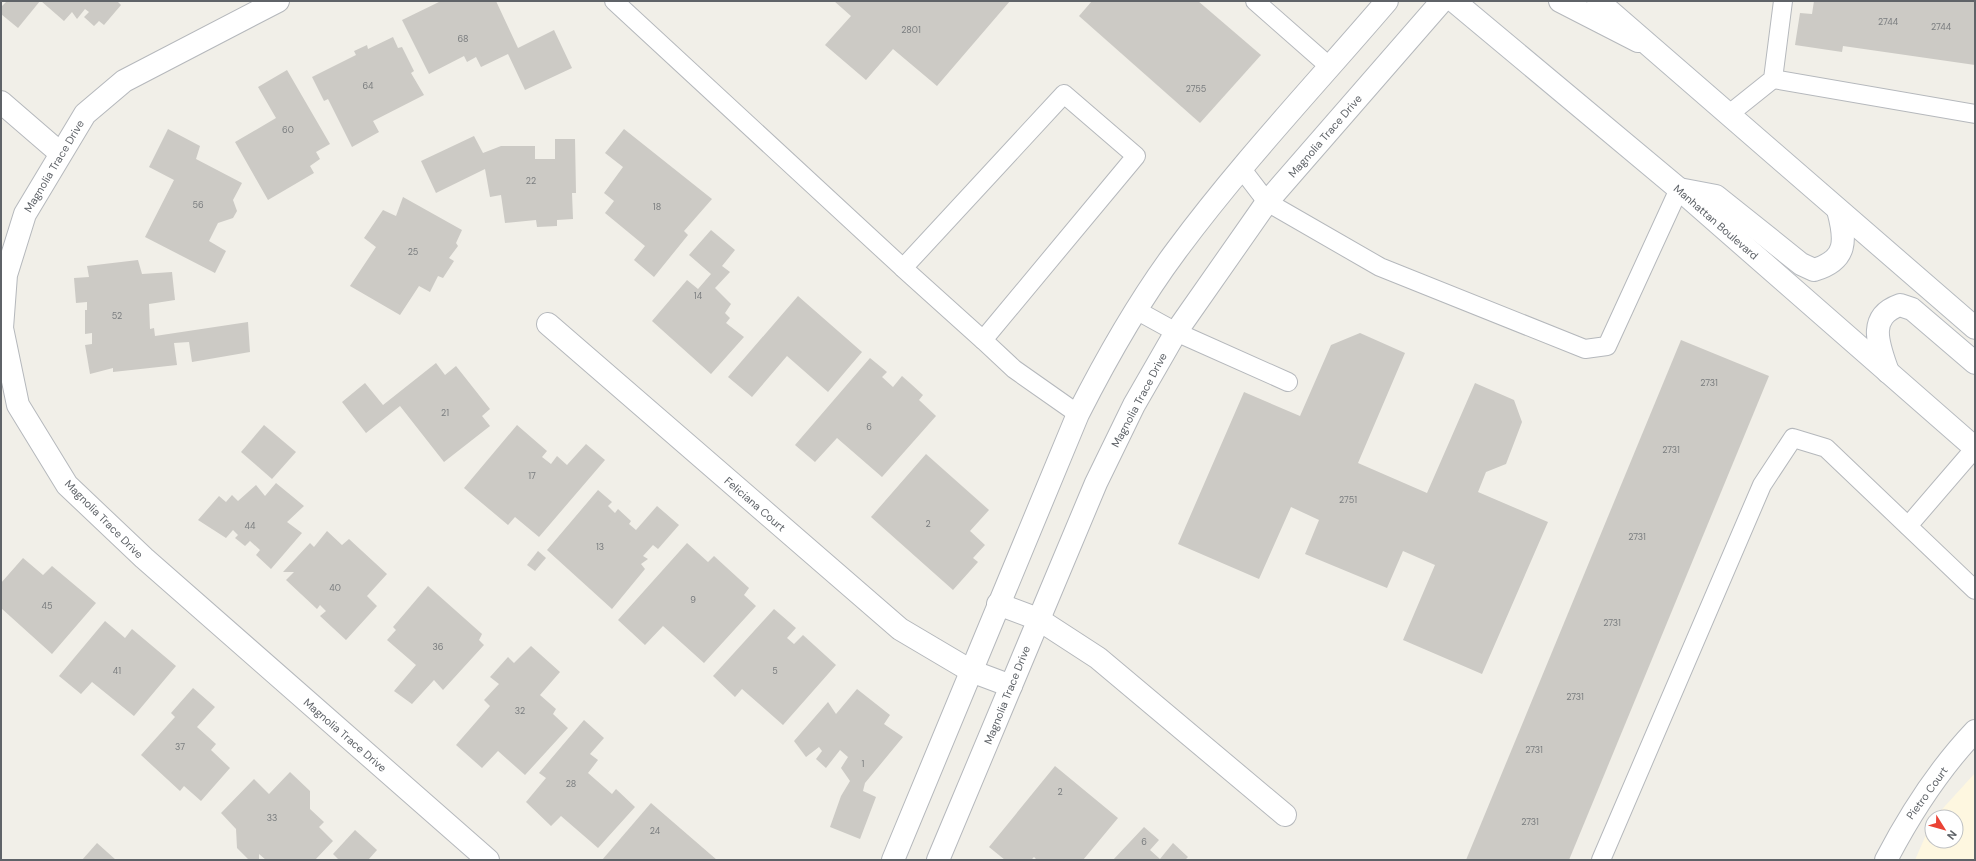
<svg xmlns="http://www.w3.org/2000/svg" width="1976" height="861" font-family="'DM Sans',sans-serif">
<style>
.commercial{fill:#fef7e0}
.building{fill:#cccac5}
.lines{fill:none;stroke-linecap:round;stroke-linejoin:round}
.lane-casing{stroke:#b5b8bc;stroke-width:20}
.street-casing{stroke:#b5b8bc;stroke-width:24}
.secondary-casing{stroke:#b6babf;stroke-width:24}
.lane{stroke:#fff;stroke-width:18}
.street{stroke:#fff;stroke-width:22}
.secondary{stroke:#fff;stroke-width:22}
.labels{text-anchor:middle;stroke-width:3.5;stroke-linejoin:round;paint-order:stroke}
.number-label{font-size:9px;fill:#7a7d7f}
.street-label{font-size:11px;fill:#5f6368;stroke:#fff}
</style>
<rect width="100%" height="100%" fill="#f1efe8"/>
<path class="commercial" d="M1975 773V860H1915L1932 821V841H1956V817H1935Z"/>
<g class="building">
<path d="M7 1H40L18 28 1 14V7Z"/>
<path d="M41 1H117L121 5 104 25 99 21 94 26 84 17 89 12 85 9 77 19 72 12 64 21Z"/>
<path d="M441 1H496L518 48 554 30 572 68 525 90 508 54 481 67 476 57 467 62 464 56 429 74 402 20Z"/>
<path d="M834 1H1010L937 86 893 49 866 80 825 45 851 16Z"/>
<path d="M1092 1H1198L1261 55 1200 123 1079 16Z"/>
<path d="M1814 1H1975V65L1843 46 1842 52 1795 45 1800 13 1812 14Z"/>
<path d="M393 37 398 48 402 47 414 71 411 73 424 95 373 121 379 132 352 147 328 99 324 101 312 77 356 55 354 51 367 45 368 49Z"/>
<path d="M287 70 330 144 316 152 320 159 310 166 314 173 268 200 235 142 276 118 258 87Z"/>
<path d="M168 129 200 146 196 159 242 183 233 200 237 211 233 218 218 223 209 241 226 251 215 273 145 237 174 180 149 167Z"/>
<path d="M624 129 712 199 684 231 688 235 654 277 634 260 645 246 605 213 614 201 604 193 623 167 605 153Z"/>
<path d="M474 136 483 153 501 146H535V159H555V139H575L576 193H572L573 219 557 220V226L537 227 536 220 505 223 501 195 490 197 485 169 436 193 421 161Z"/>
<path d="M403 197 462 230 456 243 458 246 449 258 454 261 443 278 438 276 430 292 419 286 400 315 350 286 376 247 364 238 383 210 396 216Z"/>
<path d="M711 230 735 250 722 266 730 272 715 288 731 304 725 313 730 318 726 323 744 337 711 374 652 321 687 280 698 289 711 274 689 255Z"/>
<path d="M138 260 142 274 172 272 175 300 149 304 150 329 154 328 155 336 248 322 250 352 192 362 189 342 174 343 177 365 113 372V368L90 374 85 345 92 344V333L85 334V310H87V302L76 303 74 278 89 277 87 266Z"/>
<path d="M798 296 862 352 828 392 787 356 752 397 728 377Z"/>
<path d="M1360 333 1405 353 1358 463 1427 493 1475 383 1514 400 1522 422 1506 464 1486 472 1478 492 1548 522 1482 674 1403 640 1435 565 1403 551 1387 588 1305 554 1319 520 1291 507 1259 579 1178 544 1244 392 1300 416 1331 345Z"/>
<path d="M1681 340 1769 376 1569 860H1466Z"/>
<path d="M870 358 887 372 882 377 893 387 902 376 911 384 923 395 919 400 936 416 882 477 837 438 815 462 795 445Z"/>
<path d="M436 363 445 375 456 366 490 409 482 416 490 426 444 462 400 406 366 433 342 402 365 383 383 405Z"/>
<path d="M264 425 296 452 272 479 241 452Z"/>
<path d="M517 425 547 451 542 457 551 464 557 456 567 465 586 444 605 460 539 537 515 517 508 525 464 488Z"/>
<path d="M926 454 989 510 970 531 985 545 973 558 978 562 953 590 871 517Z"/>
<path d="M276 483 304 506 287 522 302 533 271 569 256 555 260 550 250 541 245 546 235 538 238 535 233 530 226 538 198 520 219 496 226 502 232 495 238 501 256 485 265 496Z"/>
<path d="M598 490 612 502 608 506 615 513 618 509 631 521 629 524 636 530 657 506 679 525 658 549 653 545 643 556 648 559 641 564 645 569 612 609 547 550Z"/>
<path d="M327 531 342 545 349 539 387 574 367 596 377 606 346 640 320 616 326 611 320 605 317 609 286 580 294 572H283L310 543 314 547Z"/>
<path d="M687 543 708 562 714 556 749 588 744 595 756 606 704 663 663 626 645 645 618 620Z"/>
<path d="M538 551 546 558 535 571 527 565Z"/>
<path d="M23 558 43 575 52 566 96 603 52 654 1 608V583Z"/>
<path d="M428 586 482 634 479 640 484 645 443 690 434 680 412 704 394 691 416 665 387 640 396 630 393 627Z"/>
<path d="M774 609 796 628 787 638 794 644 803 635 836 665 783 725 742 689 735 697 713 676Z"/>
<path d="M105 621 125 638 132 629 176 666 134 716 92 682 81 694 59 676Z"/>
<path d="M531 646 560 672 540 695 556 709 553 714 568 728 525 775 498 751 482 768 456 745 490 706 484 700 499 684 490 677 508 657 514 663Z"/>
<path d="M193 688 215 707 197 727 216 744 211 750 230 768 201 801 184 786 180 791 141 755 175 717 171 713Z"/>
<path d="M857 689 890 715 884 724 903 737 865 783 863 791 876 797 860 839 830 827 841 796 850 781 841 768 848 757 840 750 826 768 816 759 822 751 819 747 806 757 794 741 828 702 836 714Z"/>
<path d="M584 720 604 738 590 754 598 760 588 773 612 794 616 789 635 807 598 848 561 816 551 826 526 802 546 778 539 773Z"/>
<path d="M1055 766 1118 818 1083 860H1037L1034 857 1031 860H1005L989 847Z"/>
<path d="M290 772 310 791V809L324 822 319 827 333 841 315 860H266L259 854V860H249L237 848 236 829 221 813 254 779 269 794Z"/>
<path d="M651 803 717 860H602Z"/>
<path d="M1144 827 1159 840 1150 850 1160 859 1173 843 1188 857 1185 860H1113Z"/>
<path d="M355 830 377 850 368 860H339L333 854Z"/>
<path d="M97 843 116 860H82Z"/>
</g>
<g class="lines">
<g class="lane-casing">
<g id="lane">
<path d="M614 1 903 268"/>
<path d="M1255 1 1330 67"/>
<path d="M1773 79 1975 114"/>
<path d="M1064 94 1136 156 983 340 903 268Z"/>
<path d="M1728 115 1773 79 1783 1"/>
<path d="M1241 168 1267 202 1380 267 1585 349 1607 346 1679 189"/>
<path d="M1136 310 1176 332 1288 382"/>
<path d="M983 340 1014 369 1078 414"/>
<path d="M1908 526 1975 448"/>
<path d="M1601 860 1762 485 1793 438 1826 448 1975 590"/>
</g>
</g>
<g class="street-casing">
<g id="street">
<path d="M278 1 124 81 85 114 25 214 6 275 2 328 18 405 67 485 144 558 488 860"/>
<path d="M1560 1 1638 41"/>
<path d="M1 102 60 153"/>
<path d="M548 324 900 629 971 671 1011 686"/>
<path d="M998 604 1038 619 1098 658 1285 815"/>
<path d="M893 860 1078 414C1107 357 1138 302 1176 251 1241 163 1316 84 1387 1"/>
<path d="M938 860 1096 483 1134 405 1176 332 1267 202 1442 1"/>
<path d="M1886 860C1910 814 1939 769 1975 731"/>
</g>
</g>
<g class="secondary-casing">
<g id="secondary">
<path d="M1454 1 1679 189 1975 448"/>
<path d="M1598 1 1975 328"/>
<path d="M1679 189 1716 196 1801 264 1814 270C1848 260 1846 240 1838 210"/>
<path d="M1888 372C1879 346 1866 317 1900 305L1912 309 1975 363"/>
</g>
</g>
<use href="#lane" class="lane"/>
<use href="#street" class="street"/>
<use href="#secondary" class="secondary"/>
</g>
<g class="labels">
<g class="number-label">
<text x="1888" y="25">2744</text>
<text x="1941" y="30">2744</text>
<text x="911" y="33">2801</text>
<text x="463" y="42">68</text>
<text x="368" y="89">64</text>
<text x="1196" y="92">2755</text>
<text x="288" y="133">60</text>
<text x="531" y="184">22</text>
<text x="198" y="208">56</text>
<text x="657" y="210">18</text>
<text x="413" y="255">25</text>
<text x="698" y="299">14</text>
<text x="117" y="319">52</text>
<text x="1709" y="386">2731</text>
<text x="445" y="416">21</text>
<text x="869" y="430">6</text>
<text x="1671" y="453">2731</text>
<text x="532" y="479">17</text>
<text x="1348" y="503">2751</text>
<text x="928" y="527">2</text>
<text x="250" y="529">44</text>
<text x="1637" y="540">2731</text>
<text x="600" y="550">13</text>
<text x="335" y="591">40</text>
<text x="693" y="603">9</text>
<text x="47" y="609">45</text>
<text x="1612" y="626">2731</text>
<text x="438" y="650">36</text>
<text x="117" y="674">41</text>
<text x="775" y="674">5</text>
<text x="1575" y="700">2731</text>
<text x="520" y="714">32</text>
<text x="180" y="750">37</text>
<text x="1534" y="753">2731</text>
<text x="863" y="767">1</text>
<text x="571" y="787">28</text>
<text x="1060" y="795">2</text>
<text x="272" y="821">33</text>
<text x="1530" y="825">2731</text>
<text x="655" y="834">24</text>
<text x="1144" y="845">6</text>
</g>
<g class="street-label">
<text transform="translate(1325 136) rotate(-49)" y="4">Magnolia Trace Drive</text>
<text transform="translate(54 166) rotate(-59)" y="4">Magnolia Trace Drive</text>
<text transform="translate(1716 222) rotate(41)" y="4">Manhattan Boulevard</text>
<text transform="translate(1139 400) rotate(-62)" y="4">Magnolia Trace Drive</text>
<text transform="translate(755 504) rotate(41)" y="4">Feliciana Court</text>
<text transform="translate(104 519) rotate(45)" y="4">Magnolia Trace Drive</text>
<text transform="translate(1007 695) rotate(-68)" y="4">Magnolia Trace Drive</text>
<text transform="translate(345 735) rotate(41)" y="4">Magnolia Trace Drive</text>
<text transform="translate(1927 793) rotate(-54)" y="4">Pietro Court</text>
</g>
</g>
<rect width="1976" height="861" fill="none" stroke="#5f6368" stroke-width="4"/>
<g transform="translate(1944 829) rotate(127)"><circle r="19" fill="#ffffff" stroke="#bfc1c3"/>
<path d="M0-3L7 15L0 10L-7 15Z" fill="#ea4335"/>
<text y="-6" font-size="11" font-weight="bold" text-anchor="middle" fill="#5f6368">N</text>
</g>
</svg>
